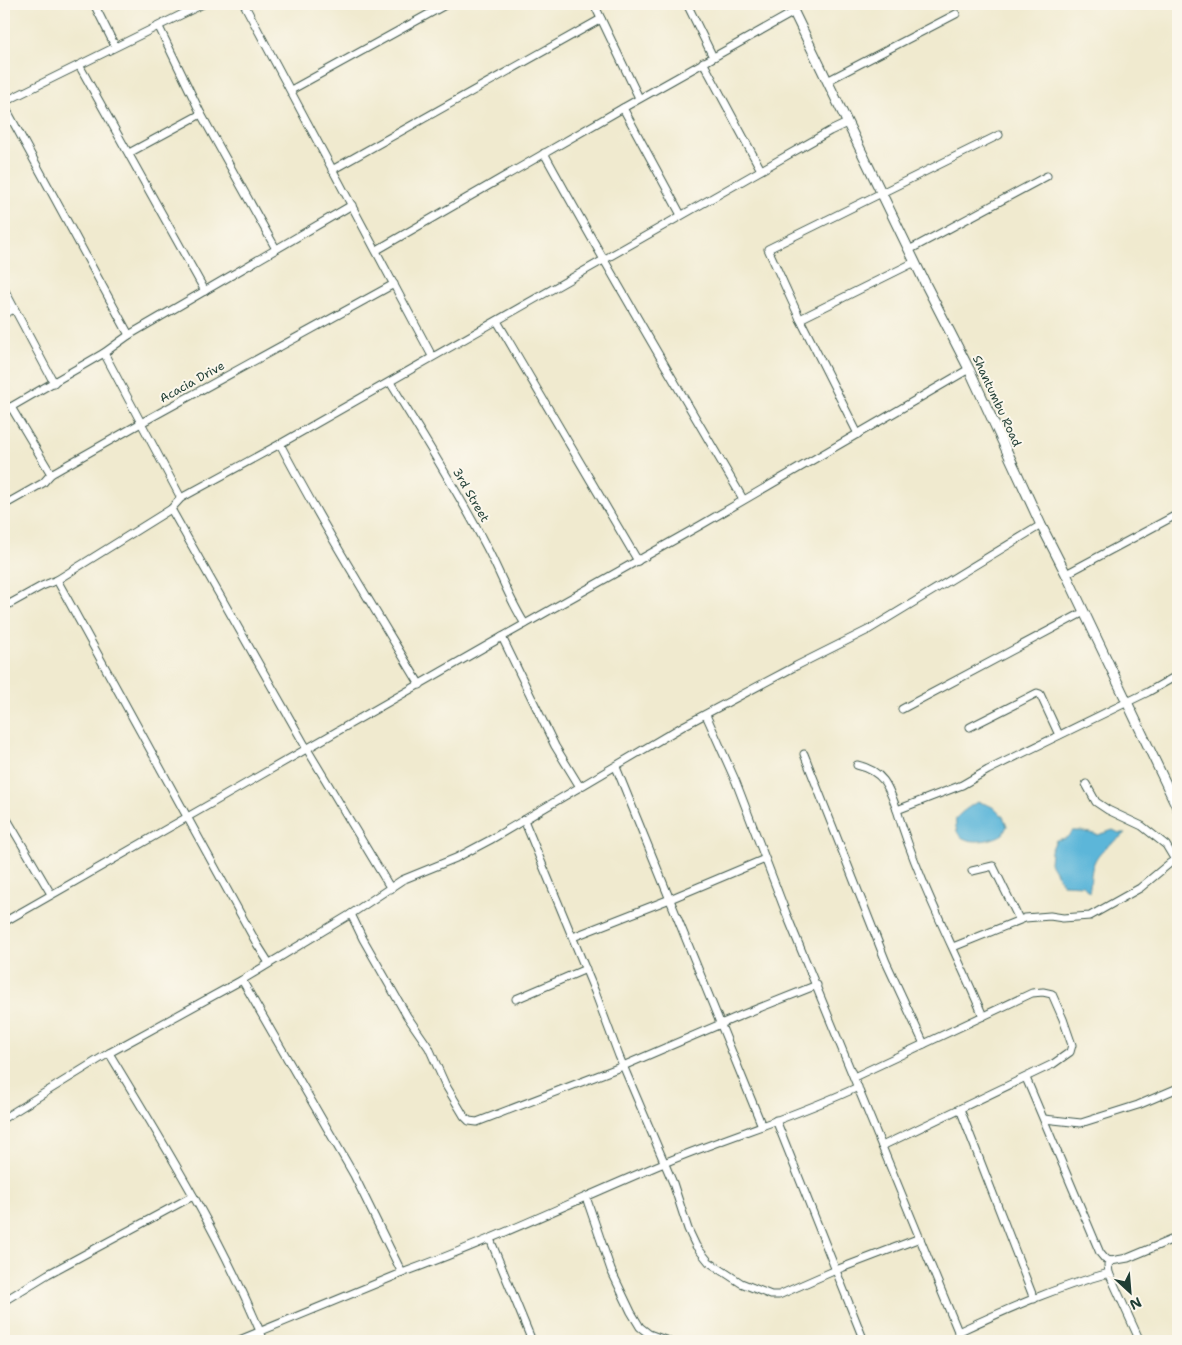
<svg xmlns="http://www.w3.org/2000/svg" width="1182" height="1345" font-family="'Shantell Sans',sans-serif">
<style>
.water{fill:#5bb6d9;stroke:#3d7a86}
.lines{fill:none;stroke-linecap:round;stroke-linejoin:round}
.street-casing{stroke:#3e574b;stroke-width:9}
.secondary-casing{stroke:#3e574b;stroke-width:11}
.street{stroke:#fff;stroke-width:7}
.secondary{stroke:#fff;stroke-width:9}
.labels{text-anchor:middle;stroke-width:4;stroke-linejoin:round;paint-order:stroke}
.street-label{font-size:12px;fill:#1f3d34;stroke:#fbf7ec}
</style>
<rect width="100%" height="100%" fill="#fbf7ec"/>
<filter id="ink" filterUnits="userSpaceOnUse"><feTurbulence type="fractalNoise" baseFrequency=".02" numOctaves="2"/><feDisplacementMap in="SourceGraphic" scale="10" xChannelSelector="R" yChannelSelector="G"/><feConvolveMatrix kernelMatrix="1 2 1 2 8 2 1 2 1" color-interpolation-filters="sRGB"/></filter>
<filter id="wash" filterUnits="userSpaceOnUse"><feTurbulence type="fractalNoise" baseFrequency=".0096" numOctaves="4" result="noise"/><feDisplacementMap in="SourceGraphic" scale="20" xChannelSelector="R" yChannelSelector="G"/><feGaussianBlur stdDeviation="1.12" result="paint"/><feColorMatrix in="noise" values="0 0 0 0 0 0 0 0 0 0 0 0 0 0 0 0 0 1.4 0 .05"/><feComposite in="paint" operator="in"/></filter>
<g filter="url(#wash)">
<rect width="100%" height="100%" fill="#f0eacf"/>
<g class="water">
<path d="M977 802C991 804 1003 811 1007 826L1003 834C991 842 958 847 956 827 956 825 955 821 956 819 958 814 972 805 977 802Z"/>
<path d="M1113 830 1119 833H1126C1111 845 1097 849 1092 869 1090 877 1091 885 1089 893L1083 885 1063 884 1050 863 1051 851 1056 840 1066 838 1073 831H1081L1098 835Z"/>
</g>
</g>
<g filter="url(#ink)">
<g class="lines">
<g class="street-casing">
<g id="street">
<path d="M94 4 115 46"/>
<path d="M244 4 432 356"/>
<path d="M594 4 639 98"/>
<path d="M687 4 713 57"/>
<path d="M159 27 201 114 276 249"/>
<path d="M703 62 761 170"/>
<path d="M79 65 205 291"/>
<path d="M827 81 956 14"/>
<path d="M291 90 447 4"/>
<path d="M4 102 203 4"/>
<path d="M4 105 129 335"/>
<path d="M623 108 681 215"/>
<path d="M129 153 201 114"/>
<path d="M544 153C608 270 676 384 743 499"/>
<path d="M332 170 601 19"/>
<path d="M377 250 623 108 794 12"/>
<path d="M909 250 1047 176"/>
<path d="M4 289 54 383"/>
<path d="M4 314 14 309"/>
<path d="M800 319 915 262"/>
<path d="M497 321 638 561"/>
<path d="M104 353 181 498"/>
<path d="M390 382C423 436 457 490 486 546 500 572 509 599 525 624"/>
<path d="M11 407 51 474"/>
<path d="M4 411 104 353 129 335 352 205"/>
<path d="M858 434 800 319 768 249 999 135"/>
<path d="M280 444C323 526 372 605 420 685"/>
<path d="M4 505 43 483 51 474 141 423 394 284"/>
<path d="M171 509 307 749 391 889"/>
<path d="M1066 574 1178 514"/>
<path d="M4 607 42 586 57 580"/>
<path d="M502 637 555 746 580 787"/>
<path d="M902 709 1084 612"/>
<path d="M706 715 736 782 786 913 962 1341"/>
<path d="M970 727 1037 693 1040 694 1059 735"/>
<path d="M804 754 886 962 924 1044"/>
<path d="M857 765C883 771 888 785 897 810L962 785 988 770 1148 692 1178 675"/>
<path d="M616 767 762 1126"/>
<path d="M1086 784 1096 802 1108 810 1142 826 1166 845 1175 860"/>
<path d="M1170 792 1178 788"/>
<path d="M897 810C918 881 954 947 983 1016"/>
<path d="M4 814 51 894"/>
<path d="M524 820 595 992 619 1056 673 1183 688 1229 696 1246 709 1262 741 1283 771 1295H779L836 1270 920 1238"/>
<path d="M972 871 993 866 1019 919"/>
<path d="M351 914 363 939 407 1016 429 1048 445 1084 464 1116 469 1121 477 1122 623 1066 744 1014 817 985"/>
<path d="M4 922 502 637 701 525 969 369"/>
<path d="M573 937 670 899 765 859"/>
<path d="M953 947 1025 918 1050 916 1063 918 1090 916 1140 888 1170 863 1178 858"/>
<path d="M269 963 257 944 57 580 171 509 181 498 280 444 830 131 847 123"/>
<path d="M242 980 354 1175 402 1273C491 1241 576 1200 664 1163 728 1136 795 1117 858 1087"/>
<path d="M516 999 586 969"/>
<path d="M109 1053C166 1147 223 1240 264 1341"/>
<path d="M854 1077 1032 993 1043 992 1052 994 1063 1019 1072 1045 1070 1052 1053 1064 882 1146"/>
<path d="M1026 1078 1100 1253 1105 1259 1111 1261 1128 1258 1178 1237"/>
<path d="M960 1109 1034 1299"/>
<path d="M4 1118 109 1053 242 980 351 914 402 880 456 858 490 840 685 725 796 666 868 630 1041 525"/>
<path d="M1044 1119 1081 1123 1138 1105 1178 1088"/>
<path d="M776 1120 864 1341"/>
<path d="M586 1197 611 1270 631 1312 640 1327 649 1334 668 1341"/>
<path d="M490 1239 532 1341"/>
<path d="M1111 1261 1108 1265 1109 1273 1140 1341"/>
<path d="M4 1301 48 1274 193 1196"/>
<path d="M958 1332C1007 1309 1057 1287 1109 1273"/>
<path d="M237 1341 402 1273"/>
</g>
</g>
<g class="secondary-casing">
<path id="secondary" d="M790 4 926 285 969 369 1041 525 1066 574 1178 809"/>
</g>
<use href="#street" class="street"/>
<use href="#secondary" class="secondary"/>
</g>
</g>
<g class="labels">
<g class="street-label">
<text transform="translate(192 382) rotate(-29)" y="4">Acacia Drive</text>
<text transform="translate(997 401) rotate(65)" y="4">Shantumbu Road</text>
<text transform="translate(471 495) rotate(60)" y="4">3rd Street</text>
</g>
</g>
<rect width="1182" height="1345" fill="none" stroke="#fbf7ec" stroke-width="20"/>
<g transform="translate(1130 1292) rotate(154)" stroke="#fbf7ec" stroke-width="4" paint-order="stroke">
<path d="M0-4L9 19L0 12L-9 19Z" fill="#1f3d34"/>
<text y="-8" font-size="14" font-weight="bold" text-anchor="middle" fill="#1f3d34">N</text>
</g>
</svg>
